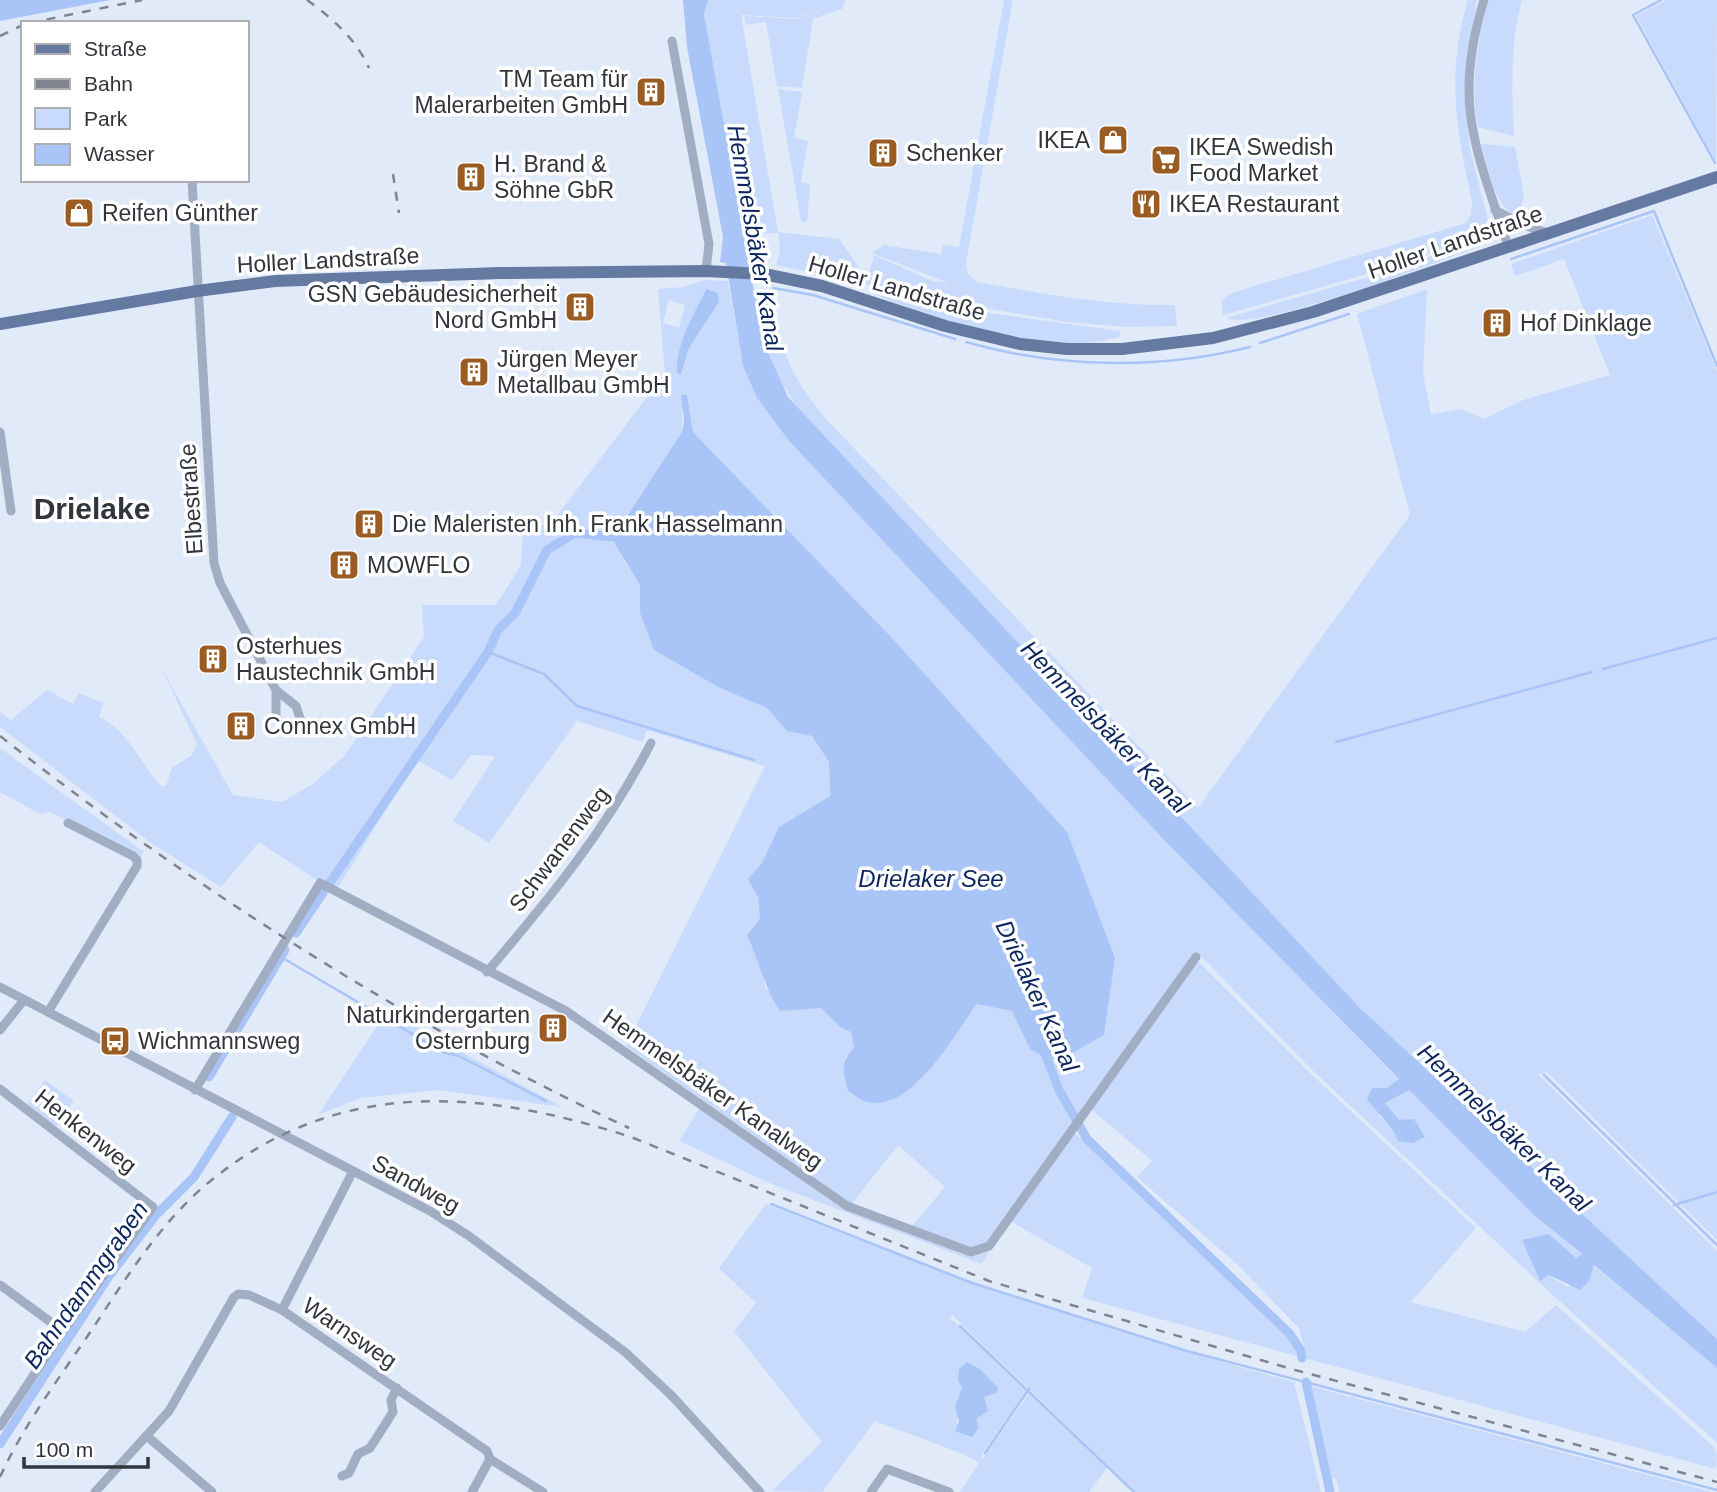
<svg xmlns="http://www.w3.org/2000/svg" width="1717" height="1492" font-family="Helvetica,sans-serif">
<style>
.green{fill:#c8dbfd;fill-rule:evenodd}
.water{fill:#a9c4f6}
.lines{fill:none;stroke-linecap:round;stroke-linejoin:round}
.stream{stroke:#a9c4f6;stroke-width:2.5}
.canal{stroke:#a9c4f6;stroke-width:9}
.minor{stroke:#a1adc3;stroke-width:9}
.major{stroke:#657aa1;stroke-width:12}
.rail{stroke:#7f848e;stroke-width:2.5;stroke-dasharray:9 9;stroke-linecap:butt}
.labels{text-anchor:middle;stroke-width:7;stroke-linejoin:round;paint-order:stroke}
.poi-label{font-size:23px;fill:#32353b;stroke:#fff;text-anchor:start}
.street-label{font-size:23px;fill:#32353b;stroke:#fff}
.water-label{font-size:24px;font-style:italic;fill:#0b265f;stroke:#fff}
.district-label{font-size:30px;font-weight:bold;fill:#32353b;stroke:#fff}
</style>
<rect width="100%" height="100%" fill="#e1eaf9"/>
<g class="green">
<path d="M708 0H846L842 9 813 19 802 88 777 86 766 22 746 25 744 16 795 19 835 5 795 18 741 15 778 232 839 239 858 266 852 281 776 265 780 252 778 233 756 234 755 251 747 255 704 14Z"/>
<path d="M1004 0H1013L966 263 968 274 977 282C1043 294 1107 306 1175 305L1177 326 1127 327 1067 322 937 300 898 286 883 289 866 284 874 255 933 281 949 283 872 253 884 245 941 254 943 245 959 247Z"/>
<path d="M1468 0H1477L1466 58 1465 106 1470 149 1491 232 1364 275 1223 315 1221 301 1231 293 1466 223 1471 214 1472 201C1456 130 1446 72 1468 0Z"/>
<path d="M1489 0H1522C1510 44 1512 91 1514 136L1478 127C1470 84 1477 41 1489 0Z"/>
<path d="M1666 0H1717L1716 162 1636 16Z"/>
<path d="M778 89 802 92 794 138 808 141 801 182 810 184 807 222 801 221Z"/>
<path d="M1481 144 1515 147 1524 196 1518 219C1493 203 1489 172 1481 144Z"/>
<path d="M1652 215 1717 371V1240L1547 1072 1539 1075 1717 1251V1339L1358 1006 814 428C773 380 765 350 754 290L768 289C781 349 787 371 826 419L1198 808 1410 515 1357 314 1427 289 1423 374 1431 414 1460 409 1484 419 1523 400 1610 375 1564 259 1515 276 1511 264Z"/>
<path d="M1478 239H1487L1475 248C1433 263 1259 332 1226 318L1393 270Z"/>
<path d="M705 280 728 281 743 366 757 398 789 441 1165 841 1399 1080 1387 1088 1380 1117 1392 1124 1398 1141 1399 1120 1384 1103 1409 1090 1535 1216 1582 1255 1576 1258 1549 1234 1539 1280 1549 1275 1568 1287 1593 1265 1717 1368V1443L1556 1298 1311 1069 1197 952 982 1247 972 1248 911 1227 945 1187 898 1145 851 1205 626 1046 765 766 647 730 643 742 577 721 489 843 453 821 495 756 471 755 452 780 417 760 335 892 259 842 221 887 151 843 0 727V712L11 720 47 690 73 704 79 693 103 703 99 717C130 732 139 762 161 786H166L172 768 192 755 197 744 162 669 233 795 282 802 314 783 345 755 424 637 422 605H496L521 565 523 526 550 525 665 373 658 289 683 287ZM705 290 717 293 719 302 689 348 684 369 682 344ZM669 300 685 305 679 328 663 323ZM687 395 693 432 893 639 1030 1049 1012 1010 977 1004 919 1082 845 1058 854 1048 851 1032 840 1027 821 1008 766 989 759 962 747 935 760 919 758 897 749 879 762 863 779 827 830 796 829 762 812 736 787 730 767 708 720 688 640 613V585L624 560 614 537 682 432V410Z"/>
<path d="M869 290 885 292 898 290 940 304 974 311 1120 331V337C1052 355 972 331 908 307 896 302 879 299 869 290Z"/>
<path d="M0 748 144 852 140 857 50 812 40 814 0 792Z"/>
<path d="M1196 959 1308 1071 1476 1228 1411 1302 1525 1332 1556 1305 1714 1447 1717 1454 1716 1469 1082 1298 1092 1268 1010 1221 1074 1132 1293 1338 1300 1353 1306 1354 1299 1328 1238 1265 1137 1177 1152 1161 1091 1109Z"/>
<path d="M387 1011 562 1107 438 1090 360 1098 318 1115Z"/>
<path d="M45 1080 74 1101 54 1130 25 1107Z"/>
<path d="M701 1106 838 1206 969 1255 989 1251 982 1264 774 1185 679 1141Z"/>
<path d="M766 1204C939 1273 1114 1333 1294 1382L1321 1492H1136L952 1315 950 1318 1027 1390 983 1452 981 1461 1030 1392 1107 1468 1089 1492H960L979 1463 963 1454 875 1421 822 1492 772 1491 822 1442 734 1331 756 1303 719 1268ZM962 1387 990 1393 983 1397 988 1411 956 1425 959 1413 955 1407Z"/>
<path d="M1310 1386 1713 1492H1339L1336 1478 1329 1479Z"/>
</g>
<g class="water">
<path d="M0 0H110L0 21Z"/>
<path d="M683 0H708L704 14 763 341 788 397 1358 1006 1717 1339V1368L1594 1265 1589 1281 1580 1290 1549 1275 1540 1281 1522 1240 1549 1234 1576 1258 1582 1254 1535 1216 1409 1090 1385 1103 1399 1120 1414 1119 1425 1137 1413 1143 1398 1141C1391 1122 1379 1116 1367 1099L1372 1088H1387L1399 1079 1165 841 789 441 757 398 743 366 726 263 720 262 723 237 687 47Z"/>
<path d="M706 289 718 293 719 302 689 348 681 375 677 372C676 343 694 315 706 289Z"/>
<path d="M681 395H687L693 432 893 639 1067 832 1115 958 1104 1035 1074 1052 1049 1060 1030 1049 1012 1011 977 1004C953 1035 914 1112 867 1102 861 1101 854 1094 848 1091 843 1072 840 1062 854 1048L851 1032 840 1027 821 1008 780 1011C764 987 759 961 747 935L760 919 758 897 748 879 762 863 779 827 830 796 829 762 812 736 787 731 767 708 720 688 654 650 640 613V585L615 544 614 537 620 527 682 432 684 420Z"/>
<path d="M967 1362 980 1369 999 1389 996 1393 984 1397 988 1411 977 1418 978 1429 972 1437 955 1431 959 1421 955 1407 962 1387 958 1381 959 1369Z"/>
</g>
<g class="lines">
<g class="stream">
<path d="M1661 0 1633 15 1715 163"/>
<path d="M1511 259 1654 211 1717 366"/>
<path d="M773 288 813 295 955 339"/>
<path d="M966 342C1056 368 1159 370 1250 347"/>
<path d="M1260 343 1349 314"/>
<path d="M488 652 544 674 577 706 754 760"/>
<path d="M1603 669 1717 638"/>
<path d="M1336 742 1592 672"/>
<path d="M281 957 443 1052 459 1056 546 1101"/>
<path d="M1544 1075 1717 1245"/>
<path d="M771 1204 972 1283 1187 1351 1717 1490"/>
<path d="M1674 1205 1717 1192"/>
<path d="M960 1326 1134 1492"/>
<path d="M985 1453 1029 1389"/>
</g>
<g class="canal">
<path d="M329 884 488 652 498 630 515 613 547 550 575 533 614 537 624 529"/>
<path d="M296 933 323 893"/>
<path d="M1044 1051 1059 1090 1087 1139 1290 1334 1301 1351 1302 1358"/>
<path d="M209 1077 285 950"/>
<path d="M1306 1382 1330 1492"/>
<path d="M0 1444 109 1276 156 1215 194 1177 232 1117"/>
</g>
<g class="minor">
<path d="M1484 0C1452 103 1476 149 1508 246"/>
<path d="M672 41 709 244 706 271"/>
<path d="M192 180 214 563 220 583 276 690 296 706 300 718 294 727 284 728 276 717V690"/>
<path d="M1495 210 1521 224 1547 233"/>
<path d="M0 432 11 511"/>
<path d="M487 972C550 898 606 830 651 743"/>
<path d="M0 987 430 1211 469 1236 625 1352 672 1396 760 1492"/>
<path d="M48 1012 137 866V860L133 856 68 823"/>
<path d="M0 1030 24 1000"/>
<path d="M0 1089 153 1207 63 1331 0 1426"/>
<path d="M195 1090 320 883 566 1011 847 1206 971 1252 989 1246 1196 957"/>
<path d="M353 1171 282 1310 487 1451 490 1459 472 1492"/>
<path d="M0 1285 63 1331"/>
<path d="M148 1437 212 1492"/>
<path d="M490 1459 543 1492"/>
<path d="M342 1476 349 1473 358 1454 370 1448 393 1412 391 1400 397 1388"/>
<path d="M95 1492 169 1411 234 1297 238 1294 249 1295 282 1310"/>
<path d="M871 1492 887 1469 949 1492"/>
</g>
<path class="major" d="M0 324 197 291 275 281 500 273 706 271 764 274 822 286 945 326 1020 344 1067 349H1122L1213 338 1313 312 1717 177"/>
<g class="rail">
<path d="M307 0C332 18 356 39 369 68"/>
<path d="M29 23 142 0"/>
<path d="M0 36 23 25"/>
<path d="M393 174 399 213"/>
<path d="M0 736C192 887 408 1025 629 1128"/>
<path d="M0 1477C24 1424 61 1376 93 1328 126 1278 161 1222 208 1183 337 1076 482 1089 631 1137L989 1281 1295 1370 1717 1482"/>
</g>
</g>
<defs>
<g id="building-square" transform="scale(1.575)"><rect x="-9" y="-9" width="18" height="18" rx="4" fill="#9b5c24" stroke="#fff"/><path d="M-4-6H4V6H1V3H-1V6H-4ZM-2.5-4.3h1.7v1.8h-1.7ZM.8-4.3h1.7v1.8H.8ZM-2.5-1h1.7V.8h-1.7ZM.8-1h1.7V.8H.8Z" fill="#fff"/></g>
<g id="shop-square" transform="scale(1.575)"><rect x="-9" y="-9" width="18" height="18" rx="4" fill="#9b5c24" stroke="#fff"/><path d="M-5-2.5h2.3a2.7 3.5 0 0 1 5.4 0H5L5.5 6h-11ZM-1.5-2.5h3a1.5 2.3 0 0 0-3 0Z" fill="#fff"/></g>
<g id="supermarket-square" transform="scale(1.575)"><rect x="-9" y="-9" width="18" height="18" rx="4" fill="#9b5c24" stroke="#fff"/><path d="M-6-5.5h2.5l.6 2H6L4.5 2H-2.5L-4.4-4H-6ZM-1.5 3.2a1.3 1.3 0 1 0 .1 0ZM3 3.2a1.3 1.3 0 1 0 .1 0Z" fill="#fff"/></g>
<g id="restaurant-square" transform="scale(1.575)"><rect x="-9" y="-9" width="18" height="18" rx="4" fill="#9b5c24" stroke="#fff"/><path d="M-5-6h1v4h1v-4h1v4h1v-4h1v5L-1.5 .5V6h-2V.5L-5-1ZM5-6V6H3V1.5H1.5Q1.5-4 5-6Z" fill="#fff"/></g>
<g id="bus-square" transform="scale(1.575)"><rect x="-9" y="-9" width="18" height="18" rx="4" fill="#9b5c24" stroke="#fff"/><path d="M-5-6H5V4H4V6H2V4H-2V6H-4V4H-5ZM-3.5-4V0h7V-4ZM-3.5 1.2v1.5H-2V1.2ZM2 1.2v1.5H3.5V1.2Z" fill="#fff"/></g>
</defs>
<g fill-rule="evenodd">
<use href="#building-square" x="651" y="92"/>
<use href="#shop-square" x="1113" y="140"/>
<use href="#building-square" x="883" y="153"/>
<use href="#supermarket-square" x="1166" y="160"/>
<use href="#building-square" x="471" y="177"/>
<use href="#restaurant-square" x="1146" y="204"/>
<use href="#shop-square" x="79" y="213"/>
<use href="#building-square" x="580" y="307"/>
<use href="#building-square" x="1497" y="323"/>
<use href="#building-square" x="474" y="372"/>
<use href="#building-square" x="369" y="524"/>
<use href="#building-square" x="344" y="565"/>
<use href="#building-square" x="213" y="659"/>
<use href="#building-square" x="241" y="726"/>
<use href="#building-square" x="553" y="1028"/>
<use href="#bus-square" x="115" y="1041"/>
</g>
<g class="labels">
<g class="poi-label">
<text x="628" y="87" text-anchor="end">TM Team für<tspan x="628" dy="26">Malerarbeiten GmbH</tspan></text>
<text x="1090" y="148" text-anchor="end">IKEA</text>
<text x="1189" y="155">IKEA Swedish<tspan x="1189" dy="26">Food Market</tspan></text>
<text x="906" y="161">Schenker</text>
<text x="494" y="172">H. Brand &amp;<tspan x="494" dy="26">Söhne GbR</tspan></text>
<text x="1169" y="212">IKEA Restaurant</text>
<text x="102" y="221">Reifen Günther</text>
<text x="557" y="302" text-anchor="end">GSN Gebäudesicherheit<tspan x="557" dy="26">Nord GmbH</tspan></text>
<text x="1520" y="331">Hof Dinklage</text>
<text x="497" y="367">Jürgen Meyer<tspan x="497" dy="26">Metallbau GmbH</tspan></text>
<text x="392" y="532">Die Maleristen Inh. Frank Hasselmann</text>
<text x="367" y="573">MOWFLO</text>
<text x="236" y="654">Osterhues<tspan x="236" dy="26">Haustechnik GmbH</tspan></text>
<text x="264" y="734">Connex GmbH</text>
<text x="530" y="1023" text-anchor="end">Naturkindergarten<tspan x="530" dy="26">Osternburg</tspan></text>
<text x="138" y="1049">Wichmannsweg</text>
</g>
<g class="street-label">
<text transform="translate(1455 242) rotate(-19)" y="8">Holler Landstraße</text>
<text transform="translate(328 260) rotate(-3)" y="8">Holler Landstraße</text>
<text transform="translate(897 288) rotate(16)" y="8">Holler Landstraße</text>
<text transform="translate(191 499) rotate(-94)" y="8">Elbestraße</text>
<text transform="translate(559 849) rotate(-53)" y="8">Schwanenweg</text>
<text transform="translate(713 1089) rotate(35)" y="8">Hemmelsbäker Kanalweg</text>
<text transform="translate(86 1131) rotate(38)" y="8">Henkenweg</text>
<text transform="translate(416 1184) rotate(29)" y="8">Sandweg</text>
<text transform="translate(350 1333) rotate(34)" y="8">Warnsweg</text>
</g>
<g class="water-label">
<text transform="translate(755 238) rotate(80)" y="8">Hemmelsbäker Kanal</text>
<text transform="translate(1105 727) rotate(46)" y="8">Hemmelsbäker Kanal</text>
<text x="931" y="887">Drielaker See</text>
<text transform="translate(1037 996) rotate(65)" y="8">Drielaker Kanal</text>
<text transform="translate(1504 1128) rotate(44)" y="8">Hemmelsbäker Kanal</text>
<text transform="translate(86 1285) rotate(-55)" y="8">Bahndammgraben</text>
</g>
<g class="district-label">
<text x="92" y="519">Drielake</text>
</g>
</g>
<rect x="21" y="21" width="228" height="161" fill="#ffffff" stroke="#adaeb1" stroke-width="2"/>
<rect x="35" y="44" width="35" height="10" fill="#657aa1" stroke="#adaeb1" stroke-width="2"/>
<text x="84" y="56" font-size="21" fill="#32353b">Straße</text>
<rect x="35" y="79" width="35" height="10" fill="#7f848e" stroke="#adaeb1" stroke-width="2"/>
<text x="84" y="91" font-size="21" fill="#32353b">Bahn</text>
<rect x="35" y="108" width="35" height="21" fill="#c8dbfd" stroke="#adaeb1" stroke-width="2"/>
<text x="84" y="126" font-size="21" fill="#32353b">Park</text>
<rect x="35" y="144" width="35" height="21" fill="#a9c4f6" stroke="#adaeb1" stroke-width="2"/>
<text x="84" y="161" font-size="21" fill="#32353b">Wasser</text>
<path d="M24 1457v10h124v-10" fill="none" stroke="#32353b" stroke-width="3.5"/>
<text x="35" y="1457" font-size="21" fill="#32353b" stroke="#ffffff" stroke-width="5" paint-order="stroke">100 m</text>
</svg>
